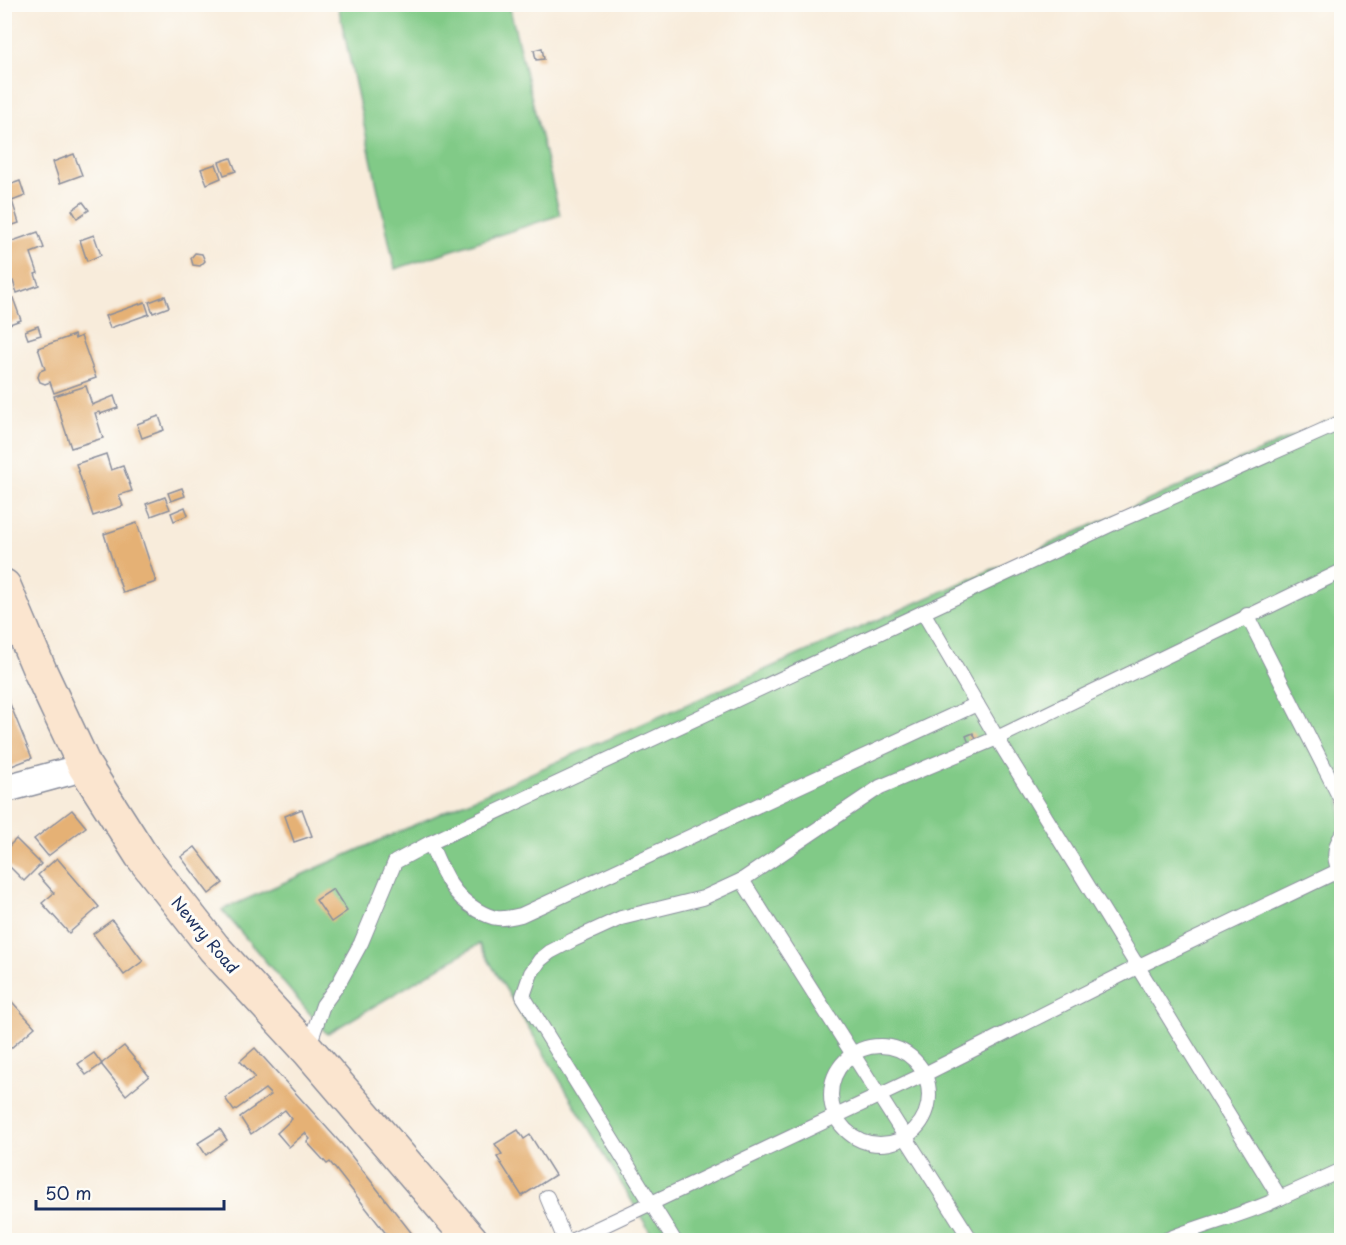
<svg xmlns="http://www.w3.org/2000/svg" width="1346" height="1245" font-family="'Playpen Sans',sans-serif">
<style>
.green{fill:#81ca87;stroke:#4e7c72;stroke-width:1.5}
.building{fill:#e5b174}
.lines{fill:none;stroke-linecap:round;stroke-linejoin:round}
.lane-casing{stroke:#8a8e9c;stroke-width:16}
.street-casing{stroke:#8a8e9c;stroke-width:30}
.secondary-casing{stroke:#8a8e9c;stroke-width:36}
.lane{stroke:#fff;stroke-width:14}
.street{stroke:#fff;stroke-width:27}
.secondary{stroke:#fbe5cf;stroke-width:33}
.labels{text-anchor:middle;stroke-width:6;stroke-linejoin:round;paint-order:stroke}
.street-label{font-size:16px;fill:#1b2f5e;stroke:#fdfcf7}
</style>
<rect width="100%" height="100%" fill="#fdfcf7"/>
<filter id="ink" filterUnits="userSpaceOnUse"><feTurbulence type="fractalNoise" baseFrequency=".0167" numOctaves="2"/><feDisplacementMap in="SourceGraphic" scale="12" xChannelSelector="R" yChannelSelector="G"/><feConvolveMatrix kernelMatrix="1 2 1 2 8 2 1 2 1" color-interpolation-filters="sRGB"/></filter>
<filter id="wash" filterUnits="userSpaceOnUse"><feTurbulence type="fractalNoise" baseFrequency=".008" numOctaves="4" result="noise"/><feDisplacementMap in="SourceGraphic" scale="24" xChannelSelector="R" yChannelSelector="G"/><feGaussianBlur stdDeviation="1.35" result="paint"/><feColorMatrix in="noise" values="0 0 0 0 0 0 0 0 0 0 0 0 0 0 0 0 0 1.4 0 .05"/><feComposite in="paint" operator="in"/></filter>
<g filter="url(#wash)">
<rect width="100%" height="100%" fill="#f8ecdb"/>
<g class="green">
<path d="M338 5H509L560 215 395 269Z"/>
<path d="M1341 415V1240H655L479 944 327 1034 222 910Z"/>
</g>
<g id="blocks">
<g class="building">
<path d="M542 48 544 59 536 60 534 50Z"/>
<path d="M74 154 82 175 60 183 53 162Z"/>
<path d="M231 158 236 171 224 175 219 162Z"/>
<path d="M216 164 221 178 207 184 201 169Z"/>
<path d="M4 181 6 186 20 181 25 196 12 201 19 223 4 228Z"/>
<path d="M83 202 89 210 77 218 72 210Z"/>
<path d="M38 232 44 248 31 253 38 273 35 274 39 285 17 293 13 281 6 284 4 280V244Z"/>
<path d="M94 235 101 255 87 261 80 240Z"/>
<path d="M195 253 202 254 205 261 200 266 193 265 191 258Z"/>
<path d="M165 296 169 307 153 313 149 302Z"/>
<path d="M13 298 21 320 4 326V301Z"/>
<path d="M145 302 149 314 110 328 105 316Z"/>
<path d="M38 326 41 335 28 339 25 331Z"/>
<path d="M74 335 75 339 81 336 96 378 54 393 50 382 45 384 40 382 38 377 40 371 45 369 38 348Z"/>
<path d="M86 386 92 405 114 396 118 408 100 414 99 412 95 413 103 438 71 448 54 396Z"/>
<path d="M159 416 164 430 142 438 137 424Z"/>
<path d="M106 454 111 470 123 466 132 491 119 495 123 506 93 516 76 464Z"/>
<path d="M182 488 185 496 171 501 168 493Z"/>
<path d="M165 497 170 509 151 516 146 504Z"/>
<path d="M185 507 188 515 174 521 171 513Z"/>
<path d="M137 523 156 582 123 593 104 534Z"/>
<path d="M8 699 32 758 4 769V700Z"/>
<path d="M973 733 976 739 969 743 966 736Z"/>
<path d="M302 809 312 836 294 842 285 816Z"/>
<path d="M72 810 86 827 48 856 34 839Z"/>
<path d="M16 839 41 864 24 881 4 861V851Z"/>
<path d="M195 847 223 883 209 894 181 857Z"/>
<path d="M57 858 99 907 69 933 42 903 54 893 38 875Z"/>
<path d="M333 889 347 911 331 922 316 900Z"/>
<path d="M112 920 143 961 124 975 93 934Z"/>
<path d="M4 993 35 1027 4 1054Z"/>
<path d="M124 1046 149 1076 126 1095 101 1064Z"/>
<path d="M255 1048 346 1149 417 1240H391L330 1162 327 1164 307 1142 310 1139 305 1133 289 1147 277 1133 292 1119 285 1110 251 1134 240 1117 271 1095 265 1089 234 1111 225 1098 255 1077 240 1061Z"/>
<path d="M94 1053 102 1064 86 1075 78 1064Z"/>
<path d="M220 1129 227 1140 206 1155 198 1143Z"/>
<path d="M518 1130 524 1139 530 1135 555 1175 522 1196 497 1157 502 1154 495 1144Z"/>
</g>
</g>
</g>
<g filter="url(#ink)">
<use href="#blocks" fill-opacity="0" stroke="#8a8e9c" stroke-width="1.5"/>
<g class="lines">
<g class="lane-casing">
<g id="lane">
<path d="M923 612 997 738 1280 1198 1342 1170"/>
<path d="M1247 615 1342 802"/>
<path d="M1342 835C1333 847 1333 862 1342 875"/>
<path d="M430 843C442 870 450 894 477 910 494 920 501 920 521 915L977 704"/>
<circle cx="880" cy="1095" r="49"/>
<path d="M308 1048 323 1005 339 983 361 943 395 862 430 843 1114 523 1342 422"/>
<path d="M547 1197 565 1240"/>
<path d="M573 1240 925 1074 1137 967 1342 869"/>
<path d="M674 1240 523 996 531 973 540 960 550 952 573 940 621 918 703 898 742 880"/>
<path d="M971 1240 742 880 880 787 997 738 1342 571"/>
<path d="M1166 1240C1203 1224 1243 1216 1280 1198"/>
</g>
</g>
<g class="street-casing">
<path id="street" d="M4 789 85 767"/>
</g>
<g class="secondary-casing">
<path id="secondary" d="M4 586 40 671 85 767 141 855 214 948 308 1050 471 1240"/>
</g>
<use href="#lane" class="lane"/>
<use href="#street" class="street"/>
<use href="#secondary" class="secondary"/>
</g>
</g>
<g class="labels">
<g class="street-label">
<text transform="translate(205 935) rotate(50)" y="6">Newry Road</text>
</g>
</g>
<rect width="1346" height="1245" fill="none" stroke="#fdfcf7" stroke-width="24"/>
<path d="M36 1200v9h188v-9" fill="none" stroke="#1b2f5e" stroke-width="3"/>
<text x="45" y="1200" font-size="18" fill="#1b2f5e" stroke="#fdfcf7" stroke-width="4.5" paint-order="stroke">50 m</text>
</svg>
